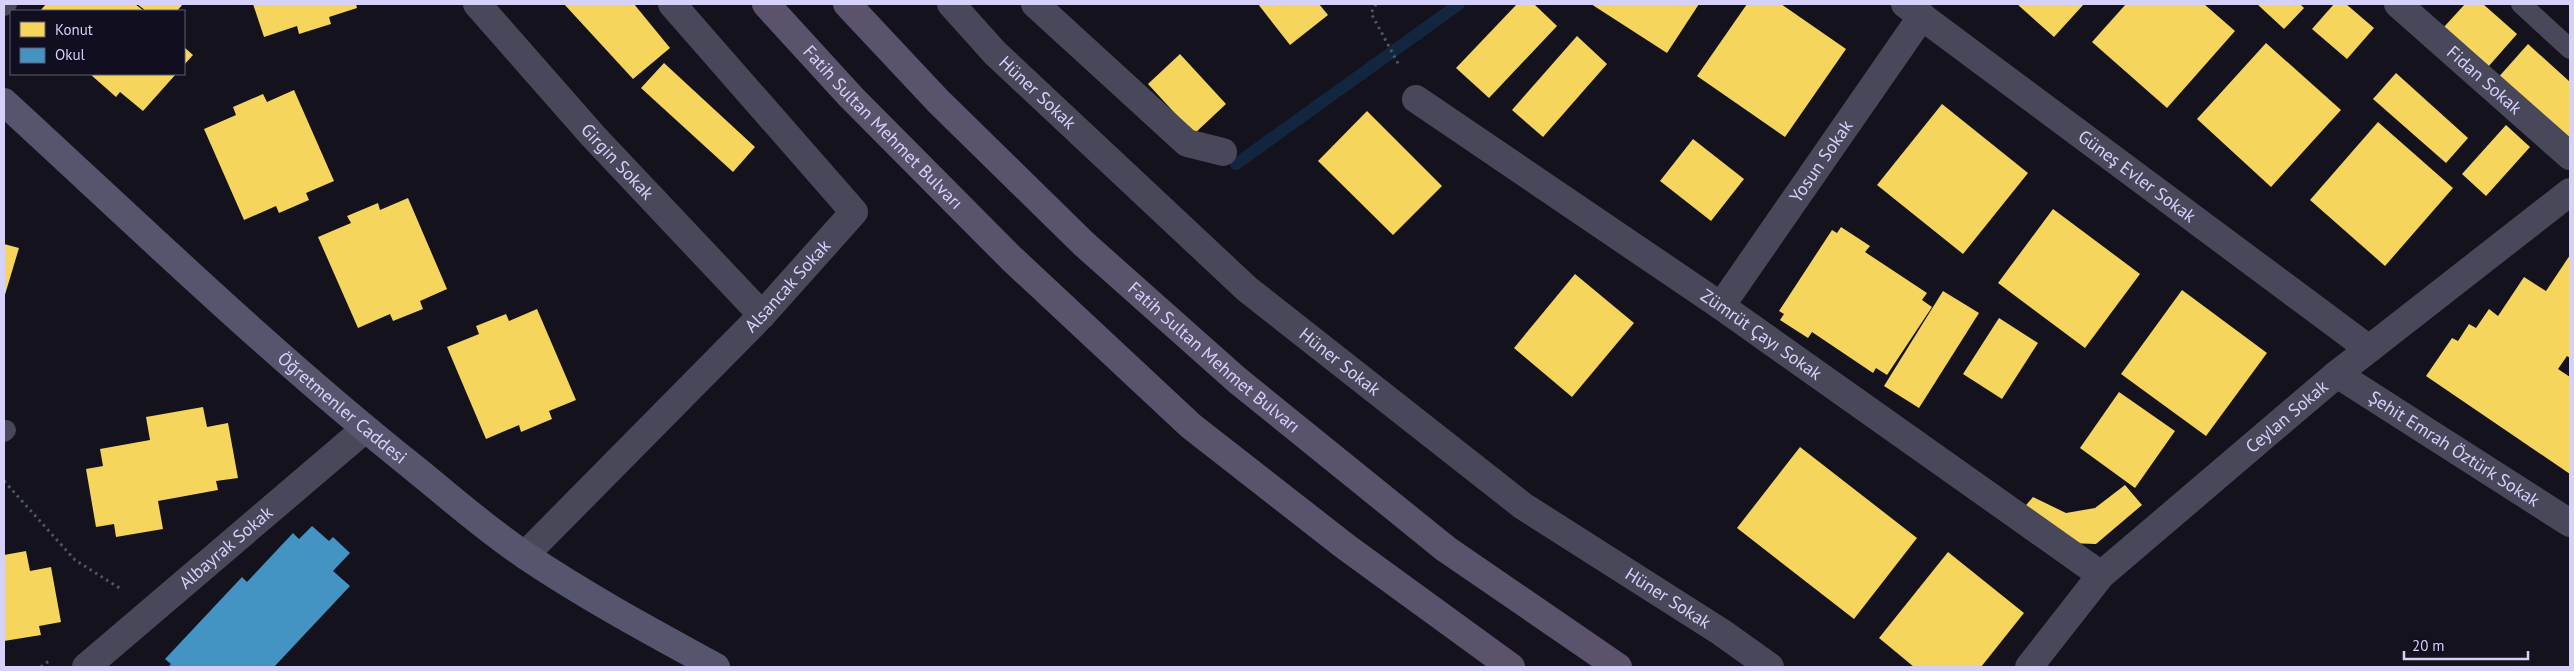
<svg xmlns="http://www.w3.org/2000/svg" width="2574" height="671" font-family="'PT Sans',sans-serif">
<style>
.homes{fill:#f6d55c}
.schools{fill:#4393c3}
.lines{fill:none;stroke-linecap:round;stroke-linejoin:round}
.stream{stroke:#132640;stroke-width:12}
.path{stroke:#4b5863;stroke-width:3;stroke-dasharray:2.5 4;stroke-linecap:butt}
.lane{stroke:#49485b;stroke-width:20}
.street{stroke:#49485b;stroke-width:28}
.secondary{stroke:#55556e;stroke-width:28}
.primary{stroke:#5b526c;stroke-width:28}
.labels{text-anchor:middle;stroke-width:5;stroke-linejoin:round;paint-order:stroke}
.street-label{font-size:18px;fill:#d5d1fb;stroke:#110f1f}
</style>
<rect width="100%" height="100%" fill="#14121c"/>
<g class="homes">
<path d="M46 4H135L144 11H40Z"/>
<path d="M137 4H183L177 11H146Z"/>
<path d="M253 4H356L357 8 329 17 331 24 299 34 297 26 264 37Z"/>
<path d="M564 4H634L670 48 633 79Z"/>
<path d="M1258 4H1319L1328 15 1290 45Z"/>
<path d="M1517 4H1534L1557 26 1489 98 1456 68Z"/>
<path d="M1591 4H1699L1667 53Z"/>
<path d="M1747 4H1781L1846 49 1785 137 1697 76Z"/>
<path d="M2017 4H2084L2054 37Z"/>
<path d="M2126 4H2204L2235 31 2167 108 2092 42Z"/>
<path d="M2257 4H2300L2304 8 2284 29Z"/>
<path d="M2334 4H2346L2374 28 2347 59 2312 29Z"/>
<path d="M2465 4H2483L2517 34 2488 67 2444 27Z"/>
<path d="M1577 36 1607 64 1543 137 1512 110Z"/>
<path d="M2266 43 2341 110 2271 187 2197 119Z"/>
<path d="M2528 44 2570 82V146L2496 80Z"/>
<path d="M184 47 193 55 184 65Z"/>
<path d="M1180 54 1226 104 1194 134 1148 84Z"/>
<path d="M664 63 755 147 733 172 641 88Z"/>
<path d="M2396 73 2468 138 2446 163 2373 99Z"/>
<path d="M90 74H176L143 111 120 92 116 97Z"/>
<path d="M294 90 334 181 306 193 309 200 279 213 276 206 244 220 204 129 236 115 233 107 263 94 267 102Z"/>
<path d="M1942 104 2028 173 1963 254 1877 185Z"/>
<path d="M1367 111 1442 186 1393 235 1318 161Z"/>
<path d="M2378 122 2453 188 2385 266 2310 200Z"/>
<path d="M2506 125 2530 147 2486 196 2462 174Z"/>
<path d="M1693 139 1744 179 1711 221 1660 181Z"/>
<path d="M408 198 447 289 420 301 423 309 393 321 390 314 358 328 318 237 351 223 347 216 378 203 380 210Z"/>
<path d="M2053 209 2140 274 2085 348 1998 283Z"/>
<path d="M1841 227 1870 246 1865 252 1927 293 1922 300 1932 307 1887 375 1876 368 1873 373 1812 332 1808 338 1780 320 1784 314 1779 311 1832 230 1837 233Z"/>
<path d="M4 244 19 248 4 298Z"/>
<path d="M2570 255V358L2567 356 2558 369 2570 377V474L2426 376 2452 338 2458 341 2469 324 2476 328 2489 309 2498 316 2524 277 2546 291Z"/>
<path d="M1575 274 1634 323 1572 397 1514 348Z"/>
<path d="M2182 290 2267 353 2206 436 2121 374Z"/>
<path d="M1943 291 1979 313 1919 408 1884 386Z"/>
<path d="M537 309 576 400 549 411 552 419 521 432 519 425 486 439 447 347 479 334 476 326 506 314 509 321Z"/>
<path d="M1999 318 2038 343 2002 399 1963 374Z"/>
<path d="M2119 392 2175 431 2135 488 2080 448Z"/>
<path d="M203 407 207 427 228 423 238 478 216 481 218 490 158 501 163 529 116 537 114 524 96 527 86 469 103 466 100 449 150 440 146 417Z"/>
<path d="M1800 447 1917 538 1854 619 1737 528Z"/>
<path d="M2125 485 2142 505 2096 544 2068 543 2021 511 2033 497 2066 513 2095 508Z"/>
<path d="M26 551 30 571 51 567 61 622 39 626 41 635 4 641V555Z"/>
<path d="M1948 552 2024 613 1981 667H1914L1879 638Z"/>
</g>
<path class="schools" d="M312 526 329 541 333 537 350 553 333 571 350 586 274 667H168L171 664 165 659 242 577 247 582 293 533 299 539Z"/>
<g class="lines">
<path class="stream" d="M1236 164 1459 4"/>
<g class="path">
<path d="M1376 4 1371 13 1400 67"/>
<path d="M4 481 75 560 121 589"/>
<path d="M41 667 50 660"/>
</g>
<g class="lane">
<path d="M2521 4 2570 49"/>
<path d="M4 6 7 4"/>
<path d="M4 432 6 430"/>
</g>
<g class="street">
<path id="s1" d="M477 4 593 136 762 315"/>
<path id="s2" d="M951 4 995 53 1247 289 1523 506 1721 632 1770 667"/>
<path d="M1035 4 1187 143 1223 152"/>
<path id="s3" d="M1905 4 2369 349"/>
<path id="s4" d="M2398 4 2570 156"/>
<path id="s5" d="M1416 99 1721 306 2101 575"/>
<path id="s6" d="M1721 306 1922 16"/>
<path id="s7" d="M2337 374 2570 523"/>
<path id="s8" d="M525 555 762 315 854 212 672 4"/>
<path id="s9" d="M86 667 365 429"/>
<path id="s10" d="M2029 667 2101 575 2337 374 2570 192"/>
</g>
<path class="secondary" id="s11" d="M4 102C139 226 271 354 414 468 451 498 487 530 526 556 587 597 652 632 716 667"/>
<g class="primary">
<path id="s12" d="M766 4 851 97 1011 258 1191 426 1346 547 1511 667"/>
<path id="s13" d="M847 4 938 101 1084 244 1237 380 1446 549 1618 667"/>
</g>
</g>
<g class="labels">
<g class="street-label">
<text dy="6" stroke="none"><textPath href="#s4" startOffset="115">Fidan Sokak</textPath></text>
<text dy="6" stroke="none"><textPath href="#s2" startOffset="124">Hüner Sokak</textPath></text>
<text dy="6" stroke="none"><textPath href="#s12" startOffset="170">Fatih Sultan Mehmet Bulvarı</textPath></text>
<text dy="6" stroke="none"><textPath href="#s6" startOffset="176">Yosun Sokak</textPath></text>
<text dy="6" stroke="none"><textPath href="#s1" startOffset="211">Girgin Sokak</textPath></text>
<text dy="6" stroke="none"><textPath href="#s3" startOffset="289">Güneş Evler Sokak</textPath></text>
<text dy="6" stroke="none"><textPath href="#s8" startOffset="376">Alsancak Sokak</textPath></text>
<text dy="6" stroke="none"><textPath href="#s5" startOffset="418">Zümrüt Çayı Sokak</textPath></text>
<text dy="6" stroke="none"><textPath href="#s13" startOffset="510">Fatih Sultan Mehmet Bulvarı</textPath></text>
<text dy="6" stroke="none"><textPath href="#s2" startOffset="529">Hüner Sokak</textPath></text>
<text dy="6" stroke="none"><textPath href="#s11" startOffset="456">Öğretmenler Caddesi</textPath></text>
<text dy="6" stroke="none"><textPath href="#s10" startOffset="361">Ceylan Sokak</textPath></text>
<text dy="6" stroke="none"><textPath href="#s7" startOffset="139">Şehit Emrah Öztürk Sokak</textPath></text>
<text dy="6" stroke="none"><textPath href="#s9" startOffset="184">Albayrak Sokak</textPath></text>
<text dy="6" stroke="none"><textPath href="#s2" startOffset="934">Hüner Sokak</textPath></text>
</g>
</g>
<rect width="2574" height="671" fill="none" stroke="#d5d1fb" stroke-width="10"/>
<rect x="10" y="10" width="175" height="65" fill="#110f1f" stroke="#5f5d77"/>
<rect x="20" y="22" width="25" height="15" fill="#f6d55c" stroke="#5f5d77"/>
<text x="55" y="35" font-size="15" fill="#d5d1fb">Konut</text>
<rect x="20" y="48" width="25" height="15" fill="#4393c3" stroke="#5f5d77"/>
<text x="55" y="60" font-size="15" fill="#d5d1fb">Okul</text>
<path d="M2404 651v8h124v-8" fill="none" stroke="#d5d1fb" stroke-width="2.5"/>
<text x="2412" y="651" font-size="15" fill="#d5d1fb" stroke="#110f1f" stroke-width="4" paint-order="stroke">20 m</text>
</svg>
